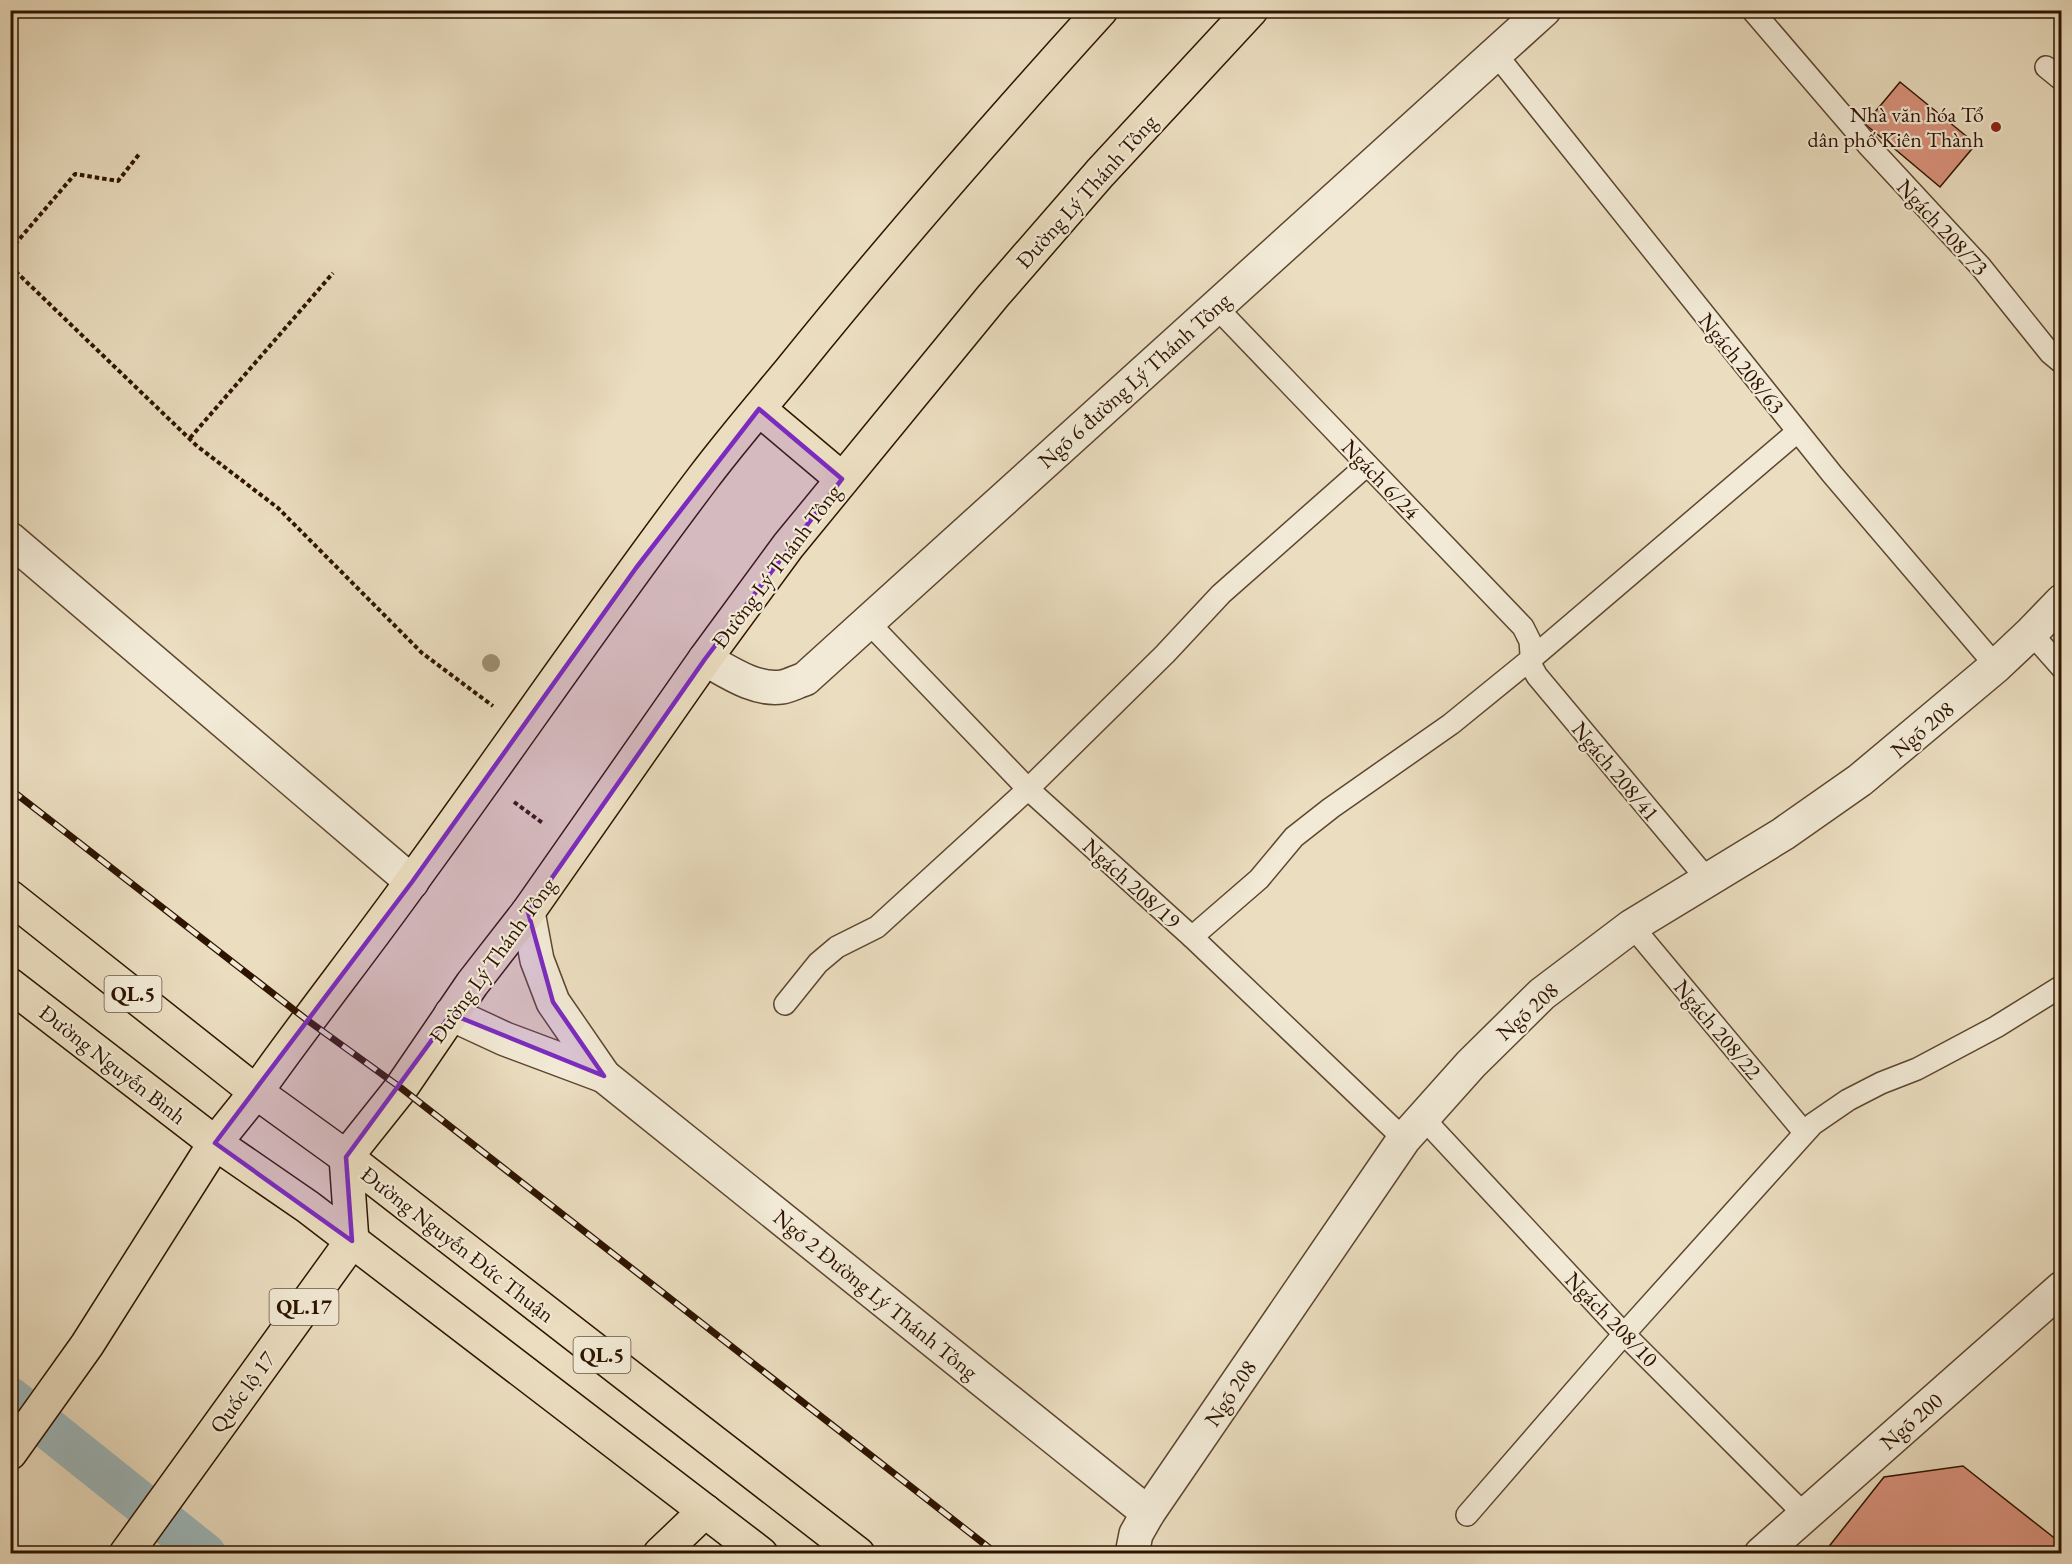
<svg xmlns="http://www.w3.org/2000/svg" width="2072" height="1564" font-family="'EB Garamond',serif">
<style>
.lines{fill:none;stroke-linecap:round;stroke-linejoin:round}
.canal{stroke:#9db9bd;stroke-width:42}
.building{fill:#da937d;stroke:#2e1400;stroke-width:1.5}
.service-casing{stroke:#5d4630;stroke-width:24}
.minor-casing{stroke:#5d4630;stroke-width:36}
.tertiary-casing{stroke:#5d4630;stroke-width:36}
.primary-casing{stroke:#2e1400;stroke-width:36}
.trunk-casing{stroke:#2e1400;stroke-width:36}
.path{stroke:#2e1400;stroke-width:4;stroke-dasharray:4.5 3;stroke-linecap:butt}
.service{stroke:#f2ead6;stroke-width:21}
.minor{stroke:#f2ead6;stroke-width:33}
.tertiary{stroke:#f2ead6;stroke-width:33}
.primary{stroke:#ebdec0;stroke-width:33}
.trunk{stroke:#ebdec0;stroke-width:33}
.rail-casing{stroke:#2e1400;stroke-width:7}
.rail{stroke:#f2ead6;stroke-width:4.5;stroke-dasharray:14;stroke-linecap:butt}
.tree{fill:#9f9072}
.marked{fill:#7b2cbf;fill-opacity:0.2;stroke:#7b2cbf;stroke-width:4.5;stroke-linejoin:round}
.poi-dot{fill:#8f2418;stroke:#f2ead6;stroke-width:2}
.labels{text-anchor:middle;stroke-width:4.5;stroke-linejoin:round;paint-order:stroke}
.shield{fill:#f2ead6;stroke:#695440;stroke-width:1.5}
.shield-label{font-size:21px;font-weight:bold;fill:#2e1400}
.poi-label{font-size:22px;fill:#2e1400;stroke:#f2ead6;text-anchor:end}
.street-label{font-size:22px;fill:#2e1400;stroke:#f2ead6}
</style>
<rect width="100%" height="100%" fill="#ebdec0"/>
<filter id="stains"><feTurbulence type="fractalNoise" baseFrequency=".00333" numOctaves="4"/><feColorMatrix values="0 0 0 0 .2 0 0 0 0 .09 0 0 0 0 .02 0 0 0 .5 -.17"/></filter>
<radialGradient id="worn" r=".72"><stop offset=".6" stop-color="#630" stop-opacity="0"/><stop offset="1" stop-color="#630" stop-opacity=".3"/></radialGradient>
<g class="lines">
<path class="canal" d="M10 1398 205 1554"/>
</g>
<g class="building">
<path d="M1900 82 1976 144 1940 187 1865 124Z"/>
<path d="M1963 1466 2062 1544V1554H1823L1884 1477Z"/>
</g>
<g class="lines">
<g class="service-casing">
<g id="service">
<path d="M1752 10 1867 144 1981 267 2050 353 2062 363"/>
<path d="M1495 53 1832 474 1996 666"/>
<path d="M2046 67 2062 80"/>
<path d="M1216 307 1523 627 1530 641 1532 667 1537 676 1707 879"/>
<path d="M867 621 1028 789 1192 937 1404 1139"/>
<path d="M2031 633 2062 668"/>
<path d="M1632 926 1804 1132"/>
<path d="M1192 937 1259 879 1294 837 1331 808 1451 724 1531 659 1797 432"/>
<path d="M785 1004 818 963 837 947 877 927 1028 789 1165 654 1221 594 1367 465"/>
<path d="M1423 1118 1624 1334 1805 1515"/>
<path d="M1467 1515 1624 1334 1813 1124 1848 1100 1881 1083 1917 1069 1996 1027 2062 986"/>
</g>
</g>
<g class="minor-casing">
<g id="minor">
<path d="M705 659C727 671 755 691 782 687 789 686 798 681 805 679L1544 10"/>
<path d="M528 912 537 960 553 1002 604 1076 1148 1513"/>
<path d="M451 1014 505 1039 604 1076"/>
<path d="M1132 1554 1136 1534 1148 1513 1404 1139 1471 1064 1542 994 1632 926 1783 834 1860 780 1996 666 2031 633 2062 601"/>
<path d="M1761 1554 2062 1288"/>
</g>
</g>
<g class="tertiary-casing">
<path id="tertiary" d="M10 539 412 882"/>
</g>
<g class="primary-casing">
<g id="primary">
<path d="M759 409 842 479"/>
<path d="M256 1092C307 1020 361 952 412 881 510 747 603 610 703 478 731 441 761 406 790 371 890 247 994 128 1101 10"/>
<path d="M346 1157 401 1088 472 984 528 912 705 659 788 546 993 296 1100 173 1251 10"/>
</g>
</g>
<g class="trunk-casing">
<g id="trunk">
<path d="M10 897 256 1092 346 1157 858 1554"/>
<path d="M10 985 215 1143 308 1207 761 1554"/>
<path d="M10 1453 87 1345 215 1143 256 1092"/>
<path d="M126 1554 352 1241 346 1157"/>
<path d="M660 1554 705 1511"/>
</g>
</g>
<g class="path">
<path d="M10 250 75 174 118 181 140 153"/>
<path d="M10 266 197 446 278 508 422 653 493 706"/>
<path d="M190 438 333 273"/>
<path d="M514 802 544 824"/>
</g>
<use href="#service" class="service"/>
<use href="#minor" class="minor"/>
<use href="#tertiary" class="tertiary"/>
<use href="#primary" class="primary"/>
<use href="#trunk" class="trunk"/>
<g class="rail-casing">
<path id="rail" d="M10 789 307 1020 401 1088 997 1554"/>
</g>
<use href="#rail" class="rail"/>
</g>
<circle class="tree" cx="491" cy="663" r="9"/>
<path class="marked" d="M759 409 842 479 705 659 528 912 553 1002 604 1076 451 1014 346 1157 352 1241 215 1143 412 882 636 568Z"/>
<circle class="poi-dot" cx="1996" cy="127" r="6"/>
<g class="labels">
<g class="shield">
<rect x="104.5" y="976" width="57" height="36" rx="4.5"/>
<rect x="269.5" y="1289" width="69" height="36" rx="4.5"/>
<rect x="573.5" y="1337" width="57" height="36" rx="4.5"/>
</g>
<g class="shield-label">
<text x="133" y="1001">QL.5</text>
<text x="304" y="1314">QL.17</text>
<text x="602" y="1362">QL.5</text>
</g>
<g class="poi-label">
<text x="1984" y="122">Nhà văn hóa Tổ<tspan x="1984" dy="25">dân phố Kiên Thành</tspan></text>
</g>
<g class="street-label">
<text transform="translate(1086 191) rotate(-48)" y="8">Đường Lý Thánh Tông</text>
<text transform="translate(1943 227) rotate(47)" y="8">Ngách 208/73</text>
<text transform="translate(1742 363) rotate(51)" y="8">Ngách 208/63</text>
<text transform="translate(1134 380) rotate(-42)" y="8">Ngõ 6 đường Lý Thánh Tông</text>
<text transform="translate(1381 479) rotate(46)" y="8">Ngách 6/24</text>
<text transform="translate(776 566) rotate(-53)" y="8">Đường Lý Thánh Tông</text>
<text transform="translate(1922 729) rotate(-40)" y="8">Ngõ 208</text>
<text transform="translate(1616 771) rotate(50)" y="8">Ngách 208/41</text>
<text transform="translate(1132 883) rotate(42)" y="8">Ngách 208/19</text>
<text transform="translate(492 960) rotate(-54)" y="8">Đường Lý Thánh Tông</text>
<text transform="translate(1527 1011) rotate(-42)" y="8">Ngõ 208</text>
<text transform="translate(1718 1029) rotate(50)" y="8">Ngách 208/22</text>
<text transform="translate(113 1064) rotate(38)" y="8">Đường Nguyễn Bình</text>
<text transform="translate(458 1244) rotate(38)" y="8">Đường Nguyễn Đức Thuận</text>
<text transform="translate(876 1294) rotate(39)" y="8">Ngõ 2 Đường Lý Thánh Tông</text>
<text transform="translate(1612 1319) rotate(46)" y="8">Ngách 208/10</text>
<text transform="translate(242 1392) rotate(-54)" y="8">Quốc lộ 17</text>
<text transform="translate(1230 1393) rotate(-56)" y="8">Ngõ 208</text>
<text transform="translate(1911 1421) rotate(-41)" y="8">Ngõ 200</text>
</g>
</g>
<rect width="2072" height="1564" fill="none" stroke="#ebdec0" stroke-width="36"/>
<rect x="12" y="12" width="2048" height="1540" fill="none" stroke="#2e1400" stroke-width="3"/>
<rect x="18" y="18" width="2036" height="1528" fill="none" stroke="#2e1400" stroke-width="1.5"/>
<rect width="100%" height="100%" filter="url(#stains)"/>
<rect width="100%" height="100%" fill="url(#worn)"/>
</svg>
